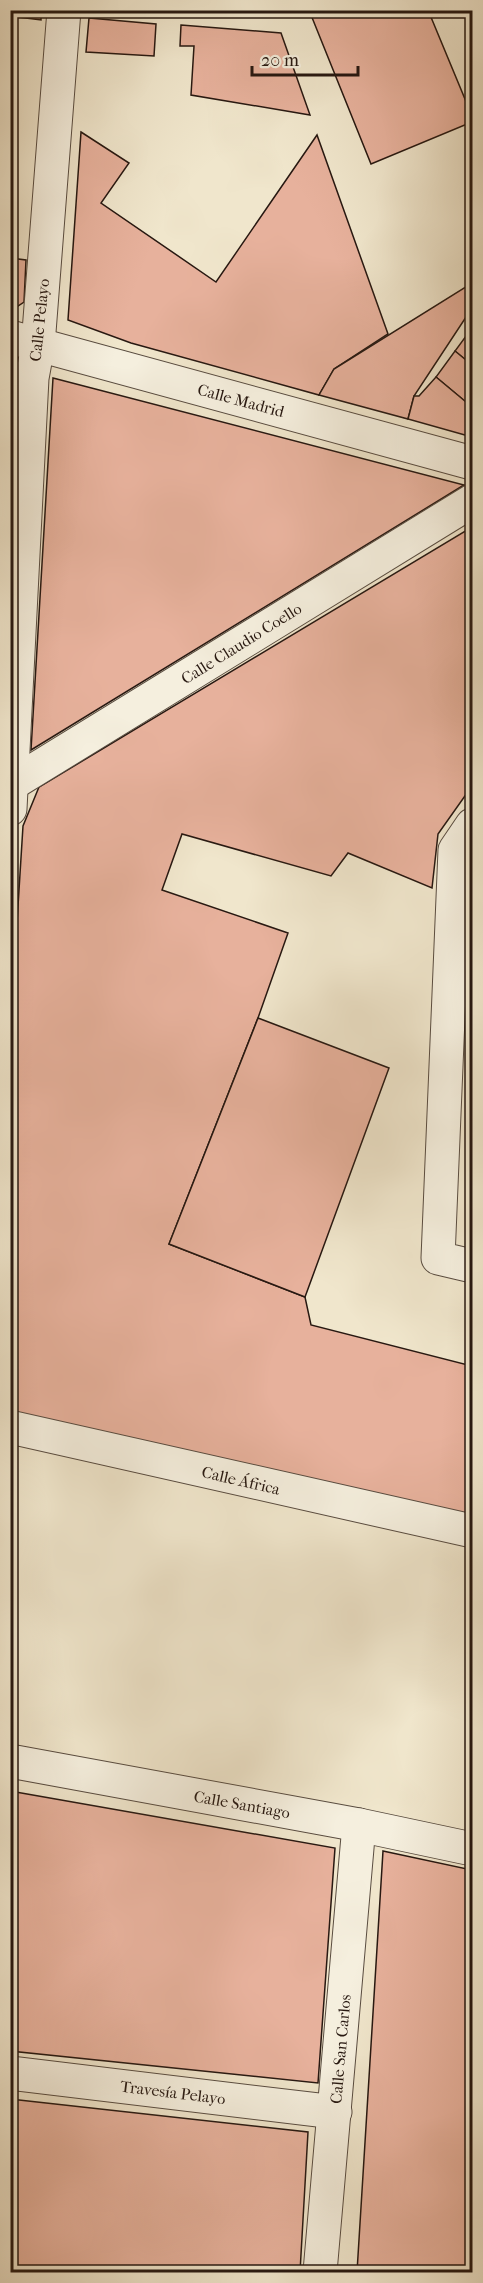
<svg xmlns="http://www.w3.org/2000/svg" width="483" height="2283" font-family="'IM FELL French Canon',serif">
<style>
.building{fill:#e7b19c;stroke:#271811;stroke-width:1.5}
.lines{fill:none;stroke-linecap:round;stroke-linejoin:round}
.minor-casing{stroke:#594c40;stroke-width:35}
.minor{stroke:#f5efde;stroke-width:33}
.labels{text-anchor:middle;stroke-width:4.5;stroke-linejoin:round;paint-order:stroke}
.street-label{font-size:16px;fill:#271811;stroke:#f5efde}
</style>
<rect width="100%" height="100%" fill="#f0e6cc"/>
<filter id="stains"><feTurbulence type="fractalNoise" baseFrequency=".00333" numOctaves="4"/><feColorMatrix values="0 0 0 0 .2 0 0 0 0 .09 0 0 0 0 .02 0 0 0 .5 -.17"/></filter>
<radialGradient id="worn" r=".72"><stop offset=".6" stop-color="#630" stop-opacity="0"/><stop offset="1" stop-color="#630" stop-opacity=".3"/></radialGradient>
<g class="building">
<path d="M10 10H41V20L10 16Z"/>
<path d="M309 10H428L472 116V122L371 164Z"/>
<path d="M89 18 156 24 154 56 86 52Z"/>
<path d="M181 25 281 33 310 115 191 95 194 46H180Z"/>
<path d="M81 132 129 163 101 203 216 282 317 135 388 334 334 369 319 395 131 343 68 320Z"/>
<path d="M10 258 26 260 24 302 12 310Z"/>
<path d="M472 283V308L414 396 408 419 319 395 334 369Z"/>
<path d="M472 328V365L455 351Z"/>
<path d="M455 351 472 365V407L436 377Z"/>
<path d="M10 363 14 364 10 412Z"/>
<path d="M436 377 472 407V437L408 419 414 396H419Z"/>
<path d="M53 378 464 485 31 750Z"/>
<path d="M472 527V786L438 834 432 888 348 853 331 876 182 834 162 890 288 933 258 1018 169 1244 305 1297 311 1325 472 1366V1518L10 1411V1034L23 826 39 787Z"/>
<path d="M258 1018 389 1068 305 1297 169 1244Z"/>
<path d="M10 1791 335 1848 318 2083 10 2051Z"/>
<path d="M383 1851 472 1870V2272H357Z"/>
<path d="M10 2099 308 2132 300 2272H10Z"/>
</g>
<g class="lines">
<g class="minor-casing">
<g id="minor">
<path d="M10 337 472 463"/>
<path d="M10 785 472 501"/>
<path d="M10 809 32 378 38 345 64 10"/>
<path d="M472 825 455 850 438 1258 472 1266"/>
<path d="M10 1427 472 1531"/>
<path d="M10 1761 359 1825 472 1849"/>
<path d="M10 2073 335 2112"/>
<path d="M320 2272 359 1825"/>
</g>
</g>
<use href="#minor" class="minor"/>
</g>
<g class="labels">
<g class="street-label">
<text transform="translate(39 320) rotate(-84)" y="6">Calle Pelayo</text>
<text transform="translate(241 400) rotate(15)" y="6">Calle Madrid</text>
<text transform="translate(241 643) rotate(-32)" y="6">Calle Claudio Coello</text>
<text transform="translate(241 1480) rotate(13)" y="6">Calle África</text>
<text transform="translate(242 1804) rotate(10)" y="6">Calle Santiago</text>
<text transform="translate(340 2049) rotate(-85)" y="6">Calle San Carlos</text>
<text transform="translate(173 2092) rotate(7)" y="6">Travesía Pelayo</text>
</g>
</g>
<rect width="483" height="2283" fill="none" stroke="#f0e6cc" stroke-width="36"/>
<rect x="12" y="12" width="459" height="2259" fill="none" stroke="#271811" stroke-width="3"/>
<rect x="18" y="18" width="447" height="2247" fill="none" stroke="#271811" stroke-width="1.5"/>
<path d="M252 66v9h106v-9" fill="none" stroke="#271811" stroke-width="3"/>
<text x="261" y="66" font-size="18" fill="#271811" stroke="#f5efde" stroke-width="4.5" paint-order="stroke">20 m</text>
<rect width="100%" height="100%" filter="url(#stains)"/>
<rect width="100%" height="100%" fill="url(#worn)"/>
</svg>
